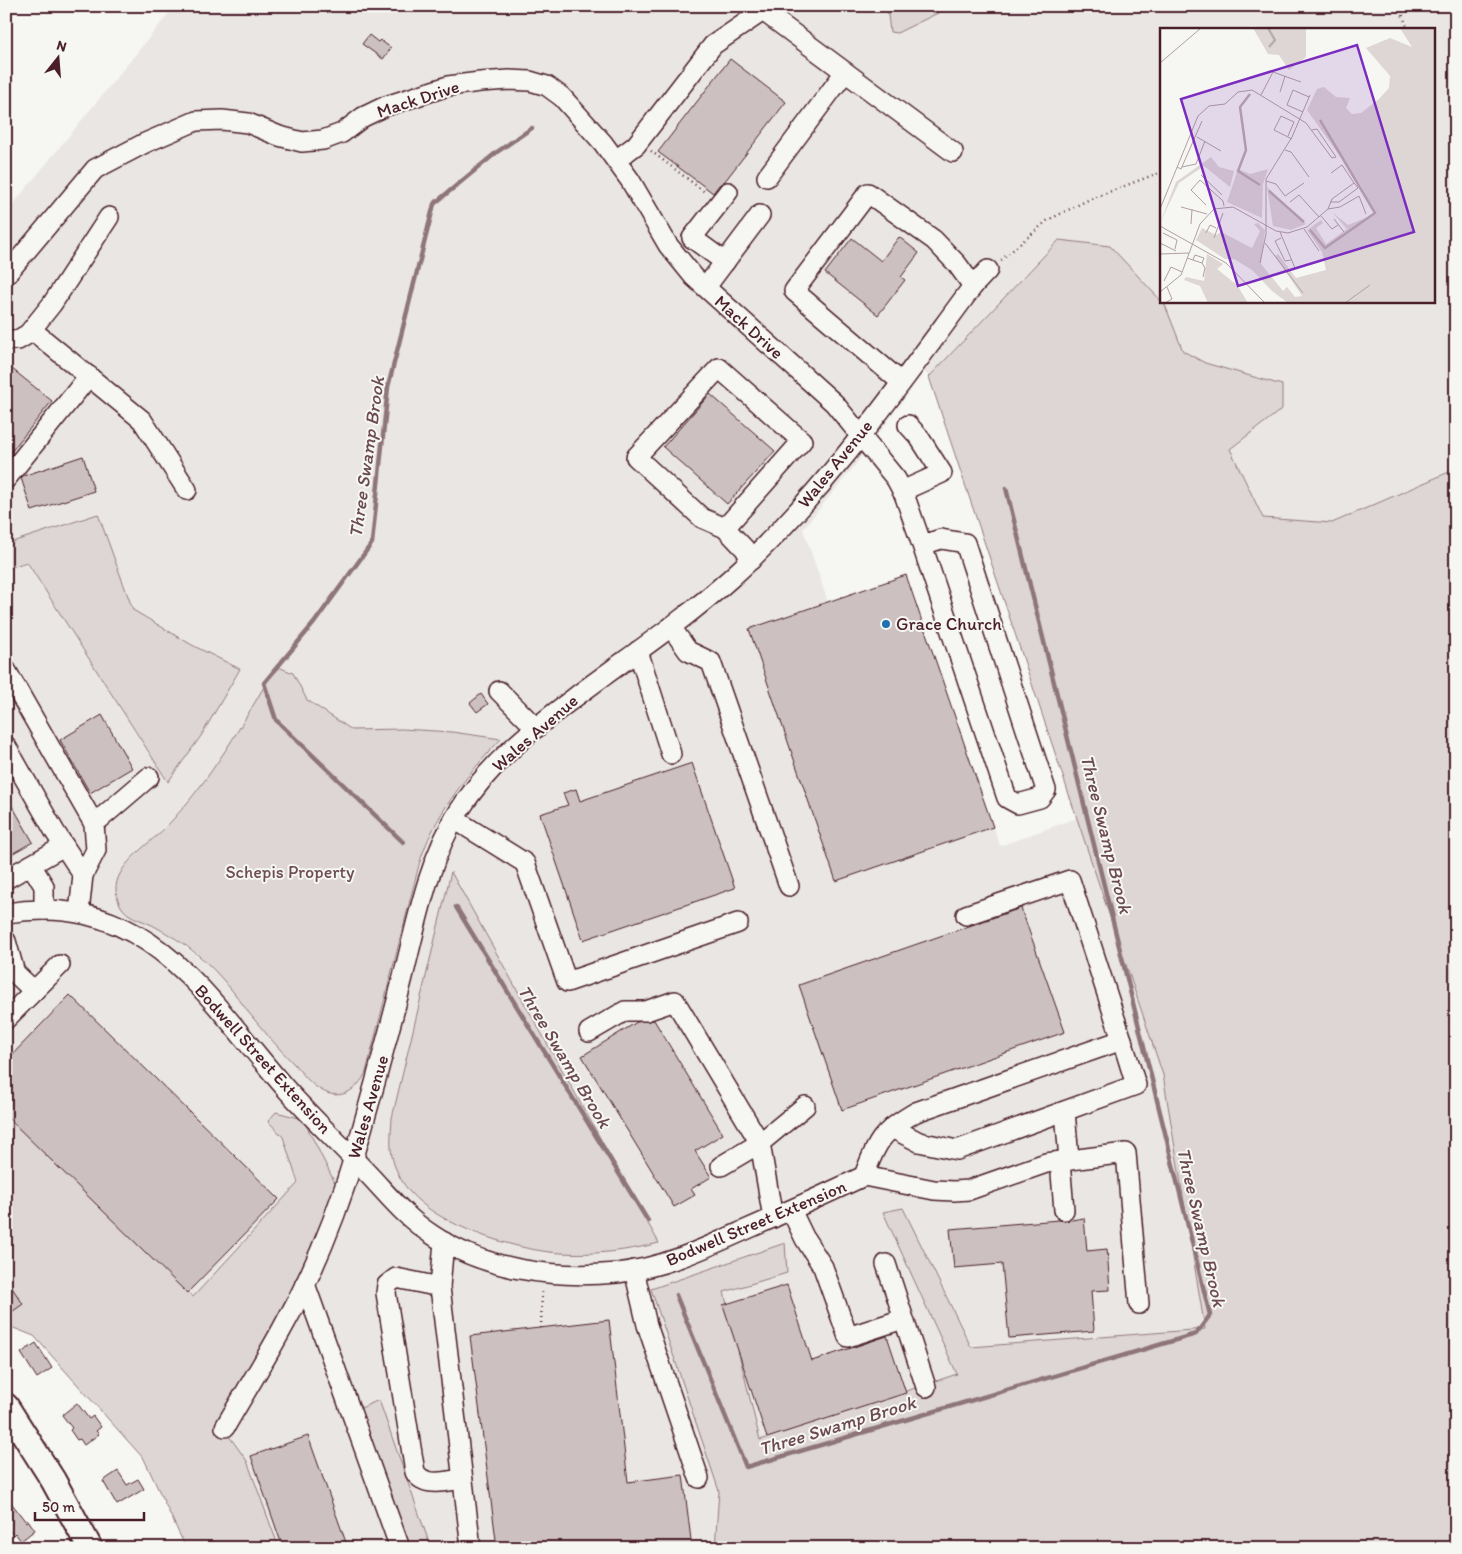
<svg xmlns="http://www.w3.org/2000/svg" width="1462" height="1554" font-family="Itim,sans-serif">
<style>
.built{fill:#e9e6e3;fill-rule:evenodd}
.green{fill:#ddd6d5;stroke:#947a80}
.lines{fill:none;stroke-linecap:round;stroke-linejoin:round}
.stream{stroke:#8e747a;stroke-width:4.5}
.building{fill:#ccc1c0;stroke:#4a1f2b}
.minor-casing{stroke:#4a1f2b;stroke-width:22}
.major-casing{stroke:#4a1f2b;stroke-width:28}
.path{stroke:#4a1f2b;stroke-width:2.5;stroke-dasharray:1 4;stroke-linecap:butt}
.minor{stroke:#f6f6f2;stroke-width:19}
.major{stroke:#f6f6f2;stroke-width:24}
.poi-dot{fill:#1f6fb2;stroke:#f6f6f2;stroke-width:2}
.labels{text-anchor:middle;stroke-width:4;stroke-linejoin:round;paint-order:stroke}
.street-label{font-size:18px;fill:#4a1f2b;stroke:#f6f6f2}
.poi-label{font-size:18px;fill:#4a1f2b;stroke:#f6f6f2;text-anchor:start}
.park-label{font-size:18px;fill:#6f4d56;stroke:#f6f6f2}
.water-label{font-size:19px;font-style:italic;fill:#6c4a52;stroke:#f6f6f2}
.inset-river{fill:none;stroke:#bbadae;stroke-width:2.5}
.inset-road{fill:none;stroke:#b1a0a2;stroke-width:1}
.view{fill:#7b2cbf;fill-opacity:0.15;stroke:#7b2cbf;stroke-width:2.5}
.inset-edge{fill:none;stroke:#4a1f2b;stroke-width:2.5}
</style>
<rect width="100%" height="100%" fill="#f6f6f2"/>
<filter id="ink" filterUnits="userSpaceOnUse"><feTurbulence type="fractalNoise" baseFrequency=".02" numOctaves="2"/><feDisplacementMap in="SourceGraphic" scale="10" xChannelSelector="R" yChannelSelector="G"/><feConvolveMatrix kernelMatrix="1 2 1 2 8 2 1 2 1" color-interpolation-filters="sRGB"/></filter>
<g filter="url(#ink)">
<path class="built" d="M175 6H1456V1265L742 1548H266L6 1168V569L27 562 167 782 240 670 192 645 133 610 98 514 6 544V213ZM1161 29H1433V301H1161ZM924 372 1003 431 1107 807 1000 846 906 575 828 602 803 529 856 464ZM276 667 293 673 306 700 352 730 402 729 452 732 501 739 475 767 452 798 432 830 425 847 366 1072 316 1087 269 1037 227 983 210 966 171 936 151 924 129 915 144 846 164 829 181 810 213 771 241 728ZM451 872 532 1019 430 1210 409 1191Z"/>
<g class="green">
<path d="M887 6H949L944 10 897 33 890 32Z"/>
<path d="M1059 240 1110 246 1165 305 1183 351 1205 363 1282 385V409L1230 449 1263 518 1332 523 1449 472 1456 471V1548H715L719 1491 651 1289 785 1243 787 1273 724 1292 760 1440 957 1374 883 1212 903 1208 971 1347 1205 1329 1163 1075 929 377Z"/>
<path d="M98 514 133 610 192 645 240 669 201 736 168 782 27 562 6 569V544Z"/>
<path d="M276 666 293 673 307 700 352 730 402 729 452 732 501 739C466 776 433 816 419 865L366 1072C358 1090 340 1102 321 1090 310 1084 302 1073 294 1064 278 1048 263 1030 249 1013 234 992 219 973 199 956 185 944 169 934 152 925 144 921 135 919 128 914 121 909 117 900 116 891 114 866 149 844 165 828 211 780 243 723 276 666Z"/>
<path d="M451 872 659 1243C627 1251 594 1255 561 1253 520 1251 450 1229 419 1201 407 1191 399 1178 394 1164 389 1149 391 1134 392 1118Z"/>
<path d="M6 1112 193 1297 298 1183 283 1137 268 1121 276 1112 303 1119 337 1187 229 1436 247 1461 279 1548H186L144 1459 34 1336 6 1325Z"/>
<path d="M379 1400 431 1548H398L354 1411Z"/>
</g>
<g class="lines">
<g class="stream">
<path d="M403 842 276 720 264 683 314 623 372 543 388 387 434 204 497 152 532 128"/>
<path d="M456 907 648 1221"/>
<path d="M676 1295 746 1467 1196 1334 1210 1315 1006 488"/>
</g>
</g>
<g class="building">
<path d="M369 35 378 42 380 40 391 48 383 59 362 44Z"/>
<path d="M730 59 786 102 725 181 719 185 713 193 658 152Z"/>
<path d="M899 237 919 253 901 277 905 280 878 315 825 273 852 238 881 261Z"/>
<path d="M6 364 52 401 6 458Z"/>
<path d="M710 394 775 451 727 504 663 447Z"/>
<path d="M83 456 94 491 32 511 21 478 23 476Z"/>
<path d="M906 575 993 827 836 881 749 629Z"/>
<path d="M481 694 488 704 477 712 470 703Z"/>
<path d="M102 715 132 768 90 793 60 740Z"/>
<path d="M692 763 735 888 583 940 540 814 568 805 563 793 576 789 580 801Z"/>
<path d="M6 795 33 842 6 857Z"/>
<path d="M1021 908 1065 1032 842 1110 799 985Z"/>
<path d="M70 995 279 1199 187 1293 6 1116V1061Z"/>
<path d="M654 1020 723 1134 695 1151 711 1177 691 1189 695 1195 674 1207 582 1056 637 1022Z"/>
<path d="M1084 1218 1087 1251 1107 1249 1110 1290 1091 1291 1094 1331 1009 1338 1002 1264 954 1268 950 1229 1059 1220 1065 1221Z"/>
<path d="M6 1279 23 1304 6 1316Z"/>
<path d="M787 1285 812 1361 887 1336 906 1393 767 1438 723 1305Z"/>
<path d="M609 1320 628 1482 683 1475 692 1548H497L470 1336Z"/>
<path d="M36 1343 52 1368 37 1378 21 1353Z"/>
<path d="M77 1403 89 1419 93 1416 101 1427 96 1431 99 1434 84 1445 80 1439 77 1440 70 1430 72 1428 62 1415Z"/>
<path d="M308 1436 348 1548H283L251 1456Z"/>
<path d="M118 1471 127 1485 138 1479 144 1489 117 1505 103 1481Z"/>
<path d="M6 1496 26 1522 28 1520 35 1530 21 1541 15 1533 13 1535 6 1527Z"/>
</g>
<g class="lines">
<g class="minor-casing">
<g id="minor">
<path d="M616 160 636 145 713 45 763 11 953 152"/>
<path d="M767 177 845 72"/>
<path d="M725 262 692 238 728 192"/>
<path d="M6 275 95 169 145 143 196 121 222 120 248 123 279 136 302 142 323 140 342 133 363 117 386 106 448 86 480 82 509 80 530 81 547 86 562 97 603 143 630 180 668 245 694 277 834 403 896 479 904 494 922 545 1007 798 1018 804 1040 798 1046 790 965 543 941 539 922 545"/>
<path d="M706 287 760 215"/>
<path d="M32 330 142 420 187 490"/>
<path d="M6 340H18L28 334 52 304 109 217"/>
<path d="M901 382 794 291 868 193 934 240 957 264 973 286"/>
<path d="M6 479 89 376"/>
<path d="M902 491 942 473 919 437 908 425"/>
<path d="M725 528 802 441 719 368 636 457 702 518 725 528 745 549 751 560"/>
<path d="M671 627 688 651 711 662 789 886"/>
<path d="M638 651 671 754"/>
<path d="M6 670 94 824"/>
<path d="M499 691 536 728"/>
<path d="M6 746 55 832 83 875 79 913"/>
<path d="M454 819 525 863 567 982 738 923"/>
<path d="M31 865 44 886V910"/>
<path d="M83 875 96 850 94 824 149 777"/>
<path d="M6 879 64 846"/>
<path d="M6 913C149 890 206 998 287 1090 313 1119 342 1146 368 1174 389 1196 406 1218 431 1234 484 1270 555 1279 617 1273 662 1268 703 1249 743 1231 784 1213 824 1195 864 1176"/>
<path d="M6 941 15 973 34 991"/>
<path d="M6 1019 60 965"/>
<path d="M589 1032 625 1011H646L675 1001 760 1143 773 1218"/>
<path d="M1065 1111 1069 1160"/>
<path d="M892 1128 919 1142 957 1150 1136 1085 1122 1040"/>
<path d="M1060 1161 1064 1210"/>
<path d="M721 1166 760 1143 805 1106"/>
<path d="M864 1176C877 1140 883 1131 916 1112L1122 1040 1070 880 966 915"/>
<path d="M864 1176 934 1190 954 1191 969 1190 1046 1163 1126 1153 1139 1304"/>
<path d="M791 1210 805 1239 823 1267 848 1337 903 1319"/>
<path d="M444 1242 440 1287 471 1548"/>
<path d="M886 1264 926 1387"/>
<path d="M634 1270 647 1325 699 1478"/>
<path d="M305 1284 400 1548"/>
<path d="M440 1287 396 1278 387 1285 386 1293 415 1472C424 1488 447 1481 462 1479"/>
<path d="M225 1427C244 1394 264 1362 282 1329 313 1274 337 1215 355 1154 372 1095 388 1036 403 977 417 921 428 861 459 811 488 765 531 730 574 698 627 658 682 622 731 578 825 493 898 387 973 286L988 270"/>
</g>
</g>
<g class="major-casing">
<path id="major" d="M6 1406 53 1480 90 1548"/>
</g>
<g class="path">
<path d="M1399 6 1408 29"/>
<path d="M651 151 706 193"/>
<path d="M1001 260 1048 220 1088 200 1161 172"/>
<path d="M541 1328 542 1289"/>
</g>
<use href="#minor" class="minor"/>
<use href="#major" class="major"/>
</g>
</g>
<circle class="poi-dot" cx="886" cy="624" r="5"/>
<g class="labels">
<g class="street-label">
<text transform="translate(418 99) rotate(-18)" y="6">Mack Drive</text>
<text transform="translate(749 327) rotate(42)" y="6">Mack Drive</text>
<text transform="translate(835 464) rotate(-51)" y="6">Wales Avenue</text>
<text transform="translate(535 733) rotate(-41)" y="6">Wales Avenue</text>
<text transform="translate(263 1059) rotate(48)" y="6">Bodwell Street Extension</text>
<text transform="translate(368 1107) rotate(-74)" y="6">Wales Avenue</text>
<text transform="translate(756 1223) rotate(-23)" y="6">Bodwell Street Extension</text>
</g>
<g class="poi-label">
<text x="896" y="630">Grace Church</text>
</g>
<g class="park-label">
<text x="290" y="878">Schepis Property</text>
</g>
<g class="water-label">
<text transform="translate(366 457) rotate(-82)" y="7">Three Swamp Brook</text>
<text transform="translate(1107 834) rotate(76)" y="7">Three Swamp Brook</text>
<text transform="translate(565 1056) rotate(59)" y="7">Three Swamp Brook</text>
<text transform="translate(1202 1227) rotate(77)" y="7">Three Swamp Brook</text>
<text transform="translate(837 1425) rotate(-17)" y="7">Three Swamp Brook</text>
</g>
</g>
<g transform="translate(1160 28)">
<rect width="275" height="275" fill="#f6f6f2"/>
<path d="M93 0H146V29L129 42 119 27 108 26ZM240 0H275V275H128L112 263 92 242 74 231H65L36 212 42 200 56 207 61 204 92 220 100 203 94 196 98 195 105 202 101 236 123 263 127 259 135 269 142 268 115 228 118 226 136 250 166 242 162 224 147 202 161 192 163 195 156 200 166 216 187 201 172 184 188 197 215 186 201 158 147 82 157 61 164 59 176 69 190 70 186 80 192 86 201 85 219 71 229 60 230 48 206 20 230 10 252 19ZM51 129 59 139 74 143 70 159 44 138 19 155 0 195 16 154ZM78 141 90 146 108 141 103 156 102 190 67 174ZM107 159 146 196 131 202 113 198ZM47 226 63 236 57 241 77 257 88 275H48L40 258 24 252 26 249 44 253Z" fill="#ddd6d5"/>
<path class="inset-river" d="M108 0 115 12 109 19M90 66 80 79 86 122 78 143 100 157M109 163 144 194M150 202 165 220 215 185 160 92"/>
<path class="inset-road" d="M0 35 41 0M120 64 125 48M101 67 113 44 141 54M143 84 127 77 133 62 149 69M128 108 134 94 121 88 114 102 132 111M37 109 61 123M125 122 131 124 149 149M17 139 21 141 42 93M22 139 36 136 45 113M41 147 62 167M106 153 116 156 125 168 144 155M130 174 139 167 159 189M170 174H179L198 160 194 155M46 177 31 162 40 152 63 173 64 178M21 179 47 186M0 181 38 88 49 78 65 76 78 64 92 62 146 95 172 130 176 129 157 101 152 102M168 181 172 171 194 155 182 137 171 145M168 181 180 179 199 168 206 186M161 188 172 201 178 197M174 191 184 204M31 196 32 181M0 198 66 235 105 275M144 201 159 223M120 204 135 240M3 205 17 212 15 221M46 205 50 197 56 200M54 210 63 185M121 210 115 213 125 233 131 232M0 215 16 223M105 215 143 265M0 226 29 225M27 230 42 235 45 240 43 249M33 232 35 227 44 230 42 235M100 235 106 206V151L132 109 150 67M4 253 11 239 22 244M0 264 21 247 40 196 54 181 73 179 116 203 128 205 147 199 168 181M5 275 12 271 7 259M185 275 210 257"/>
<path class="view" d="M197 17 254 204 78 258 21 71Z"/>
<rect width="275" height="275" class="inset-edge"/>
</g>
<rect width="1462" height="1554" fill="none" stroke="#f6f6f2" stroke-width="25"/>
<rect x="12" y="12" width="1437" height="1529" fill="none" stroke="#4a1f2b" stroke-width="2" filter="url(#ink)"/>
<g transform="translate(58 58) rotate(17)" stroke="#f6f6f2" stroke-width="4" paint-order="stroke">
<path d="M0-4L9 19L0 12L-9 19Z" fill="#4a1f2b"/>
<text y="-8" font-size="14" font-weight="bold" text-anchor="middle" fill="#4a1f2b">N</text>
</g>
<path d="M35 1512v8h109v-8" fill="none" stroke="#4a1f2b" stroke-width="2.5"/>
<text x="42" y="1512" font-size="15" fill="#4a1f2b" stroke="#f6f6f2" stroke-width="4" paint-order="stroke">50 m</text>
</svg>
